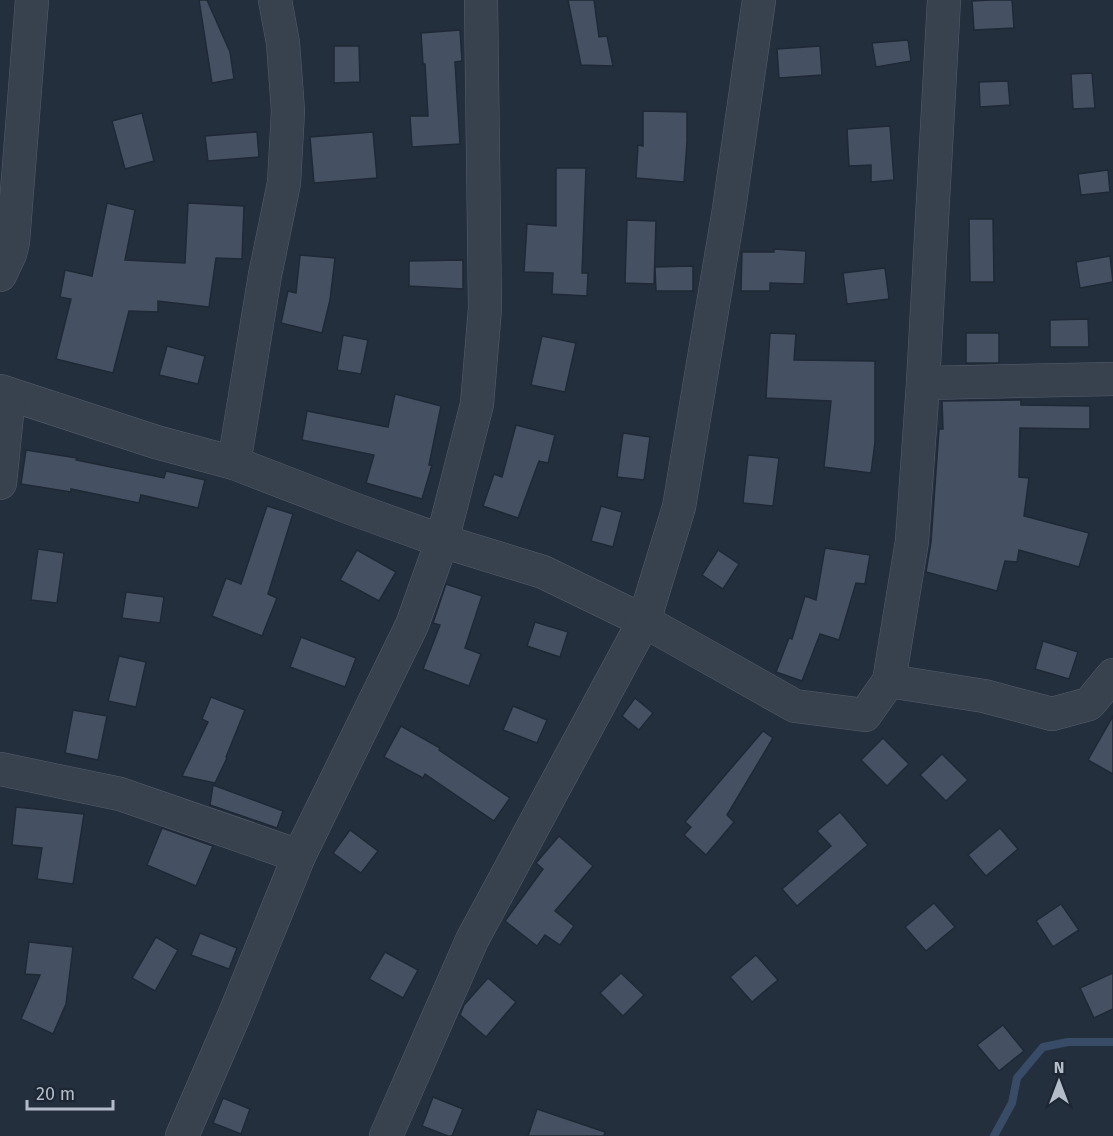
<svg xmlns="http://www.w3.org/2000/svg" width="1113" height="1136" font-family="'Fira Sans',sans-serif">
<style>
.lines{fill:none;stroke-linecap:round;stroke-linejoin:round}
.stream{stroke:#394c67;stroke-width:8}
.building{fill:#455162;stroke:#1f2835;stroke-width:1.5}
.minor-casing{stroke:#565f6c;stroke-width:34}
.minor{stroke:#38414e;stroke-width:33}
</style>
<rect width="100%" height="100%" fill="#242f3e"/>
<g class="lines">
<path class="stream" d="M994 1136 1012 1103 1017 1078 1043 1047 1068 1042H1113"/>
</g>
<g class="building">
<path d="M199 0H207L230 52 234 79 212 83Z"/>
<path d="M568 0H594L599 37 607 36 613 66 581 65Z"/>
<path d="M991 0H1012L1014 28 974 30 972 1Z"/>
<path d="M460 30 462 61 455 62 460 144 412 147 410 116H428L425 64H423L421 33Z"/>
<path d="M908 40 911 61 876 67 872 43Z"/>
<path d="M334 46H359L360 82 334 83Z"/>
<path d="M820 46 822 75 779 78 777 49Z"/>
<path d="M1092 73 1095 108 1073 109 1071 74Z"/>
<path d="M1008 81 1010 105 980 107 979 82Z"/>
<path d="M643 111 687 112V142L684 182 636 178 638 145 643 146Z"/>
<path d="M142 113 154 161 125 169 112 121Z"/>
<path d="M890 126 894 180 871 182V165L849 166 847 129Z"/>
<path d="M257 132 259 157 208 161 205 136Z"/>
<path d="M373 132 377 178 314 183 310 137Z"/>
<path d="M556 168H586L582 273H588L587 296 552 294 553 273 524 272 527 224 556 226Z"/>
<path d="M1108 170 1110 192 1081 195 1078 174Z"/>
<path d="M107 203 135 210 125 260 185 263 188 203 244 206 242 259 216 258 209 307 158 301V312L129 311 113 373 56 359 71 299 60 297 65 270 92 276Z"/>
<path d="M969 219H993L994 282H970Z"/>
<path d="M627 220 656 221 654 284 625 283Z"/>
<path d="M774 249 806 251 804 284 770 283V291H741L742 252H774Z"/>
<path d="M300 255 335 258 330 300 322 333 281 323 288 291 296 293Z"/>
<path d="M1110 256 1113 282 1080 288 1076 262Z"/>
<path d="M463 260V289L409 286V261Z"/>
<path d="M693 266V291H656L655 267Z"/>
<path d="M885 268 889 299 847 304 843 273Z"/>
<path d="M1088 319 1089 347H1050V320Z"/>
<path d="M770 333 796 334 794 360 875 361V442L871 473 824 467 831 401 766 398Z"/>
<rect x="966" y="333" width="33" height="30"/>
<path d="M343 335 368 340 361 374 337 370Z"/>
<path d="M542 336 576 343 565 392 531 385Z"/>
<path d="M167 346 205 356 198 384 159 375Z"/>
<path d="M395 394 441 406 429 465H432L422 499 366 483 374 455 302 440 307 411 388 427Z"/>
<path d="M1021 400V405L1090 406V429L1020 428 1019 477 1029 478 1024 516 1089 533 1079 567 1019 550 1017 562 1005 561 997 591 926 572 931 542 939 429H943L942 401Z"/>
<path d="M516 425 555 435 548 463 539 461 518 518 483 506 494 474 502 477Z"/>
<path d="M623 433 650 437 644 480 617 477Z"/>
<path d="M26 450 77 458 76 460 164 478 166 471 205 480 198 508 141 495 139 503 71 489V492L21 484Z"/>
<path d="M748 455 779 458 773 506 743 503Z"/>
<path d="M267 506 293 514 268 594 277 598 262 636 212 616 226 578 241 584Z"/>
<path d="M601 506 622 512 613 547 591 541Z"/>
<path d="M825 548 870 555 865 584 856 583 839 640 820 634 802 681 776 672 789 638 792 639 805 596 816 600Z"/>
<path d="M38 549 64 553 57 603 31 600Z"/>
<path d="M357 550 396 572 379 601 340 580Z"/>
<path d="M718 550 739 564 723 589 702 575Z"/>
<path d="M446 584 482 596 465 648 481 654 469 686 423 669 440 625 433 623Z"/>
<path d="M126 592 164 597 160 623 122 618Z"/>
<path d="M535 622 568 632 560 657 527 646Z"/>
<path d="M301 637 356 658 345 687 290 667Z"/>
<path d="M1043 641 1078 652 1069 679 1035 669Z"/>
<path d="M119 656 146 662 136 707 108 701Z"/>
<path d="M211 697 245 710 226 757 227 758 215 783 182 776 208 722 202 719Z"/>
<path d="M635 698 653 713 639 730 622 716Z"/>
<path d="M513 706 547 720 537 743 503 730Z"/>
<path d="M73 710 107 716 98 760 65 753Z"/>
<path d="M1113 716V774L1088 760Z"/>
<path d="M401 726 440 748 439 750 510 798 494 821 425 774 423 778 384 757Z"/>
<path d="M763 731 773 738 727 815 734 822 706 855 684 835 691 827 685 822Z"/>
<path d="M883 738 909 764 887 786 861 760Z"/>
<path d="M942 754 968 780 946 801 920 775Z"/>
<path d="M213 785 283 811 277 828 210 805Z"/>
<path d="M16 807 84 814 73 884 37 879 42 848 12 845Z"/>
<path d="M840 812 868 845 797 906 782 889 831 846 817 831Z"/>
<path d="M162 828 213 846 196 886 147 865Z"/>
<path d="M1000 828 1018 849 986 876 968 855Z"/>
<path d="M350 830 378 851 361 873 333 853Z"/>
<path d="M559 836 593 866 555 911 574 926 560 945 545 935 537 946 505 921 543 869 536 863Z"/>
<path d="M934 903 955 927 926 951 905 927Z"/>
<path d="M1061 904 1079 930 1053 947 1036 921Z"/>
<path d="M200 933 237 948 229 969 191 955Z"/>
<path d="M156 937 178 950 155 991 132 978Z"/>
<path d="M29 942 73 947 66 1004 53 1034 21 1019 40 975 25 974Z"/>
<path d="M385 952 418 970 403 998 369 979Z"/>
<path d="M756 955 778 980 752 1002 730 977Z"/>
<path d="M621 973 644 995 623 1016 600 993Z"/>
<path d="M1113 973V1009L1094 1018 1080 988Z"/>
<path d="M488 978 516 1002 486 1037 460 1015 464 1005Z"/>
<path d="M1003 1025 1024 1051 999 1071 977 1045Z"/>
<path d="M433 1097 463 1109 452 1136H448L422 1126Z"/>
<path d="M223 1098 250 1109 241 1134 213 1123Z"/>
<path d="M537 1109 605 1132 604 1136H528Z"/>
</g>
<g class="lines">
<g class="minor-casing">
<g id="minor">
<path d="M0 275 10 254 13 242 32 0"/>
<path d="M923 383 1113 379"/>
<path d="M0 391 156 442 234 463 356 510 442 541 543 572 644 621 795 706 865 715 889 681 912 541 923 383 944 0"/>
<path d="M234 463 265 275 284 183 288 111 283 43 275 0"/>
<path d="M0 483 9 395"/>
<path d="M889 681 984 696 1052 714 1089 704 1113 675"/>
<path d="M0 769 120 794 299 856"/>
<path d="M182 1136 236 1011 299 856 412 625 442 541 477 404 485 308 481 0"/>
<path d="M386 1136 472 940 644 621 679 507 729 209 759 0"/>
</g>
</g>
<use href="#minor" class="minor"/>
</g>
<g transform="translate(1059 1082)" stroke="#1d2633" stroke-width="4.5" paint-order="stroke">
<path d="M0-4.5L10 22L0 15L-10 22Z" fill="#b4bcc9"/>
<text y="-9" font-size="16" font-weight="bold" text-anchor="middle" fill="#b4bcc9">N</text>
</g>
<path d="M27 1100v9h86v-9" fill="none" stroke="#b4bcc9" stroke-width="3"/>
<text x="36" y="1100" font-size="18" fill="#b4bcc9" stroke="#1d2633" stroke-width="4.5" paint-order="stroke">20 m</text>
</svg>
